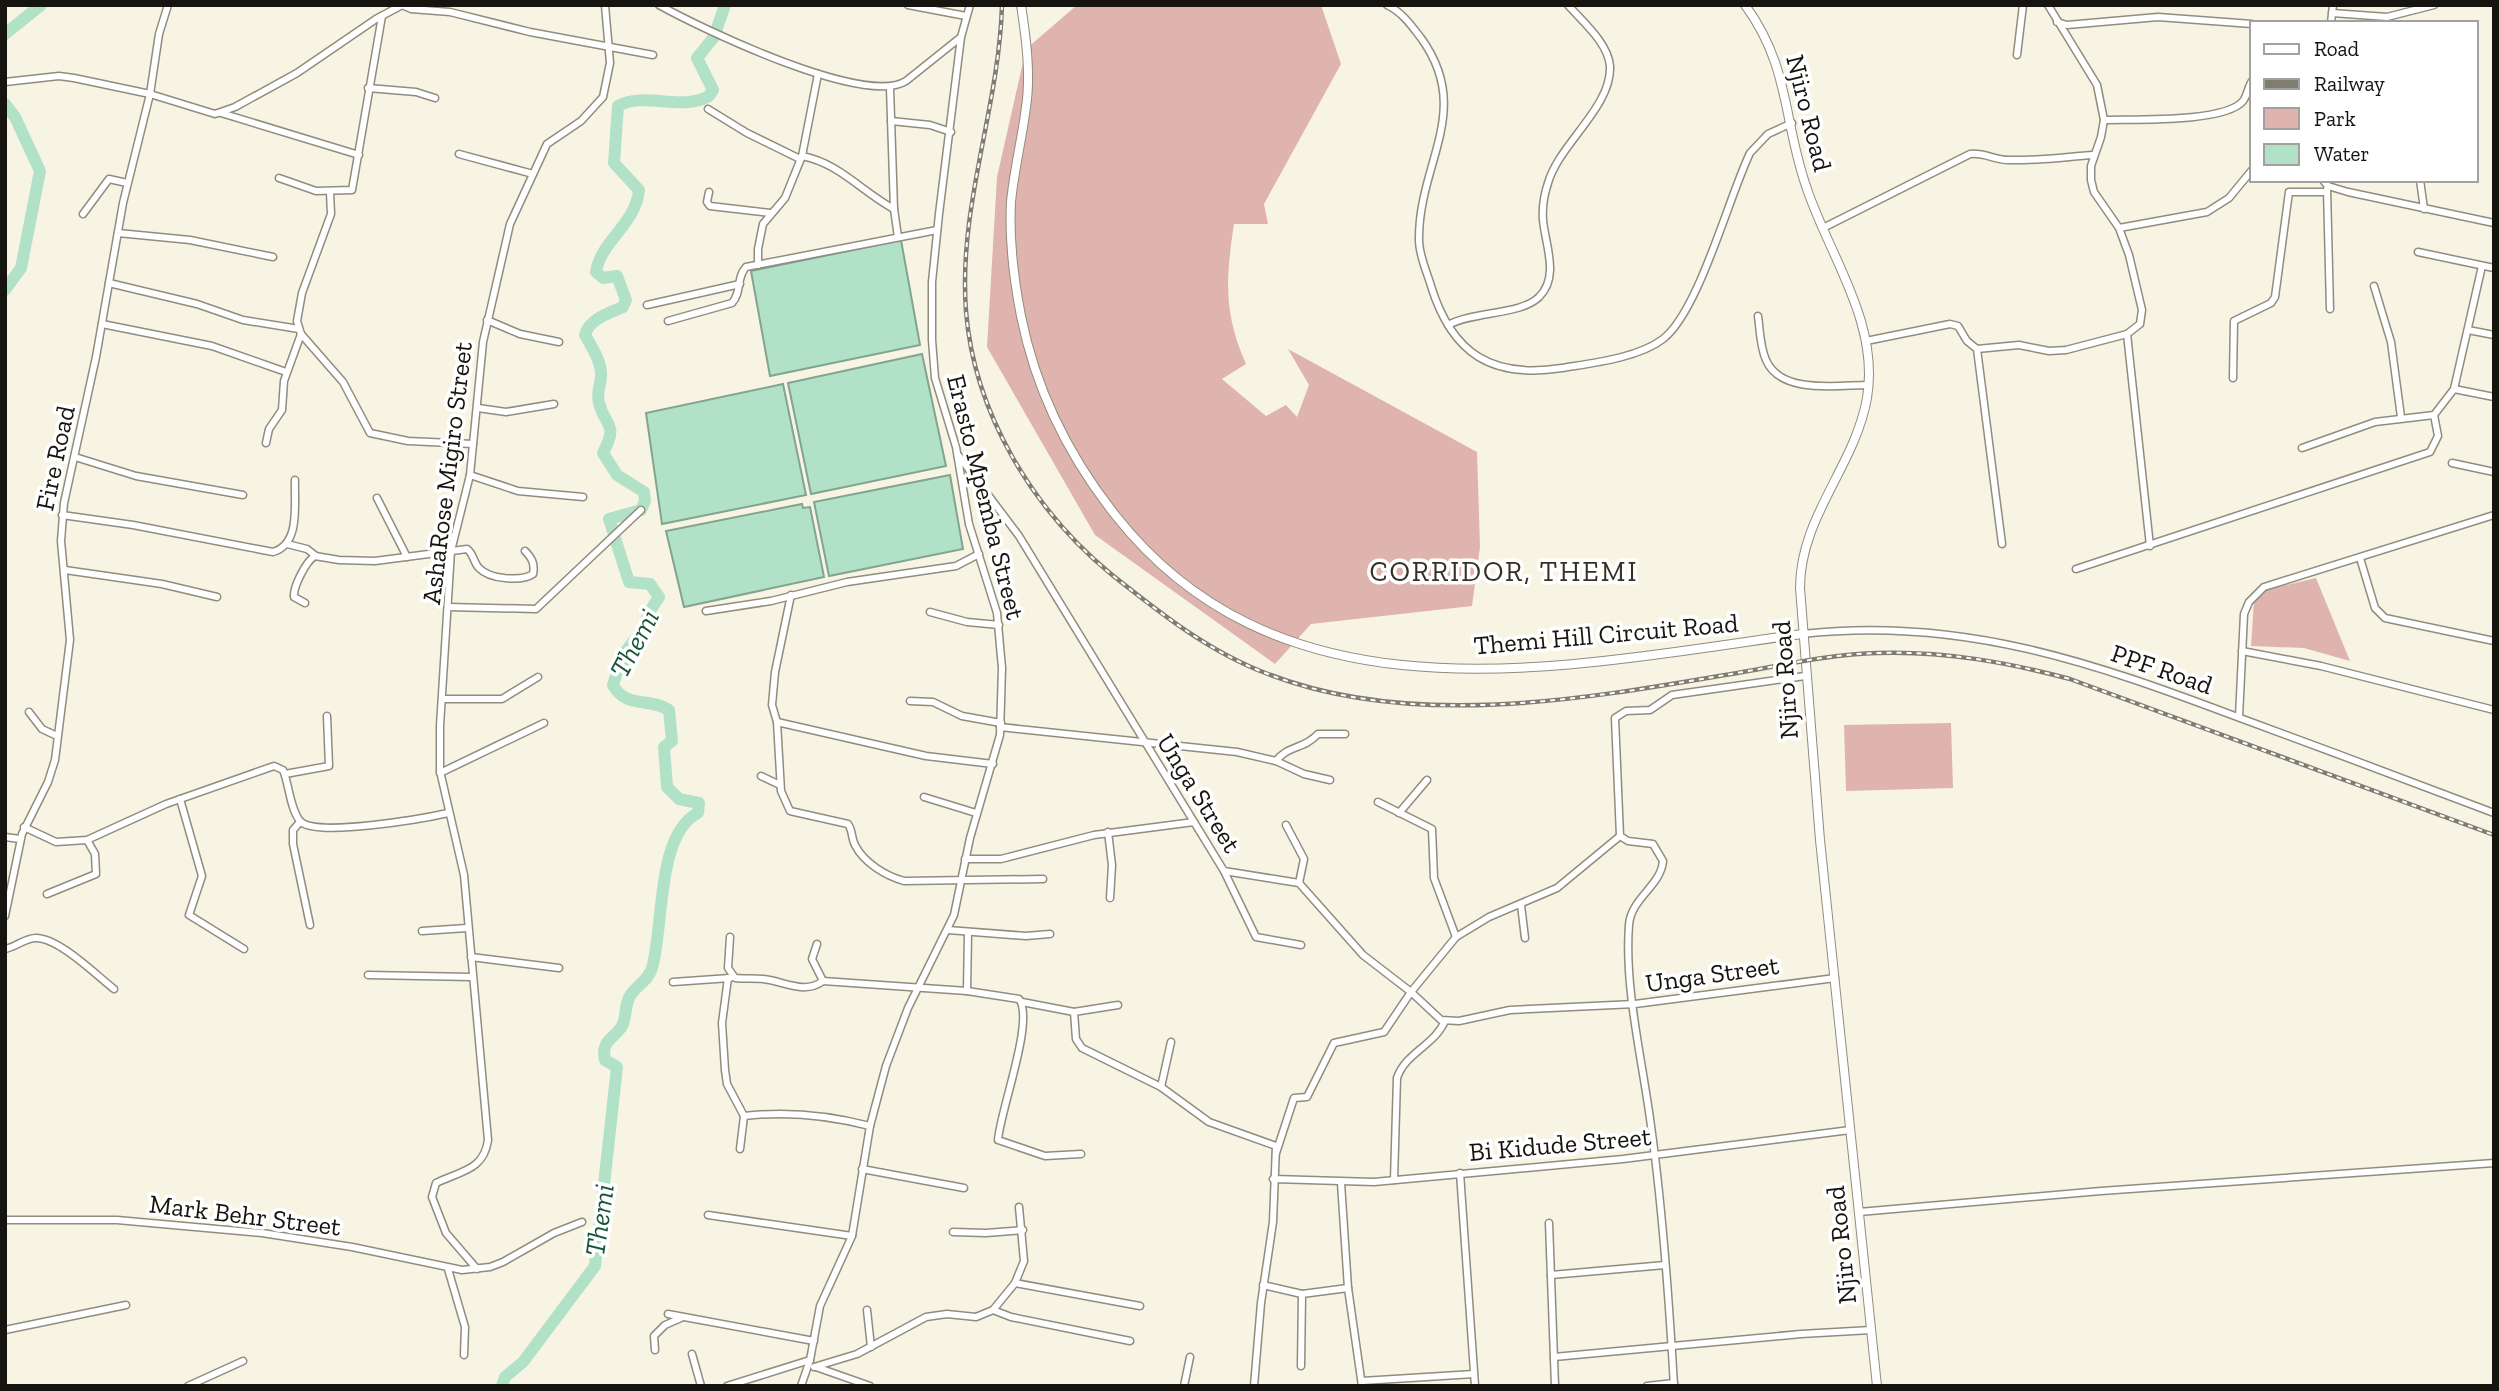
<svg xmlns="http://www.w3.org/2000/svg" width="2499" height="1391" font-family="'Zilla Slab',serif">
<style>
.green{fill:#dfb4ae}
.water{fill:#b1e2c7;stroke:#82a490;stroke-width:2}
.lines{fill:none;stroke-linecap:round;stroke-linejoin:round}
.river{stroke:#b1e2c7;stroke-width:12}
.minor-casing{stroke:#908c7e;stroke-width:9}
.tertiary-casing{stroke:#908c7e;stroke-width:10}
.minor{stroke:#fff;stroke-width:6}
.tertiary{stroke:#fff;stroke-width:8}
.rail-casing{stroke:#7f7c72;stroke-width:4.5}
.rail{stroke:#fff;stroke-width:2;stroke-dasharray:5;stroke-linecap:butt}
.labels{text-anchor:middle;stroke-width:7;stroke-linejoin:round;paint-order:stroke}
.street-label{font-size:26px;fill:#16140f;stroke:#fff}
.neighbourhood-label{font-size:28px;letter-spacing:2px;fill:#343024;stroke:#fff}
.water-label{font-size:28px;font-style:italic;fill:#1a543a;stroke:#fff}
</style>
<rect width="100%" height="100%" fill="#f8f4e4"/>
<g class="green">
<path d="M1077 5H1321L1341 64 1264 204 1268 224H1234C1226 277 1223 313 1246 364L1222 379 1266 416 1286 405 1297 417 1309 385 1288 349 1477 452 1480 547 1472 606 1311 624 1275 664 1095 535 987 347 997 177 1026 49Z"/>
<path d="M2316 578 2350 661 2304 648 2251 646 2254 601 2261 591Z"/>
<path d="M1951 723 1953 788 1846 791 1844 725Z"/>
</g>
<g class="water">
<path d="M901 240 920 345 770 376 751 271Z"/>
<path d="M922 354 946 466 811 494 788 383Z"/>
<path d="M783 384 806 495 662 524 646 413Z"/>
<path d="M950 475 963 549 829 576 814 502Z"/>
<path d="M802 504 803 508 810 507 824 577 684 607 666 531Z"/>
</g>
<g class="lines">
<g class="river">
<path d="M5 34 41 5"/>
<path d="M5 104 15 117 40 171 21 268 5 290"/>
<path d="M502 1386 505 1377 523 1362 595 1266 617 1067 605 1060C600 1039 616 1039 623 1024 627 1014 624 1003 632 993 638 985 649 979 652 968 664 927 656 834 698 813L699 803 679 799 667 787 664 747 672 741 669 710C649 697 626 709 613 685L620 663 627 665 629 660 623 655 633 642 640 641 648 614 659 597 650 584 629 582 609 519 641 510 645 501 644 492 617 475 603 453C619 423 605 427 599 403 596 392 601 385 601 376 602 362 591 346 585 335 589 319 609 313 623 307L626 300 617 276 603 278 596 272C600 242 636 224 639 190L614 163 618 106C644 91 681 112 709 96L713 90 697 58 714 37 725 5"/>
</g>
<g class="minor-casing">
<g id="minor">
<path d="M402 5 411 9 450 12 530 32 653 55"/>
<path d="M659 5C702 29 865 107 906 81L961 37"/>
<path d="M908 5 966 16"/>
<path d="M1387 5C1402 12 1411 25 1421 38 1474 111 1418 163 1419 240 1419 256 1427 272 1431 286 1452 354 1492 379 1562 368 1593 363 1638 358 1663 339 1699 311 1728 199 1750 153L1768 134 1792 123"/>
<path d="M2332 13 2387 17 2434 5"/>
<path d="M2057 22 2067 25 2158 17 2252 24"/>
<path d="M2331 23 2333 5"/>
<path d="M2017 55 2023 5"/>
<path d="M5 82 59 76 74 78 150 94 215 114 235 107 297 73 376 19 402 5"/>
<path d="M368 88 416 92 435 98"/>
<path d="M890 88 894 209 898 237"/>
<path d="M708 109 747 133 800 159"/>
<path d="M221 113 359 155"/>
<path d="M2104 120C2132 119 2225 123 2243 101 2247 96 2248 87 2252 81"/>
<path d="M891 121 930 125 951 132"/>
<path d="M459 154 533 174"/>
<path d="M802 156C839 163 861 191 894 209"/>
<path d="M279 178 316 191 352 190 382 16"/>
<path d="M2323 180 2328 186 2348 192 2494 223"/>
<path d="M2420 180 2424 209"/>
<path d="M2327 189 2330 309"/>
<path d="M330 192 331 214 302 293 297 321 301 334 343 382 370 433 408 441 473 444"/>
<path d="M709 192 707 202 710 206 770 213"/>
<path d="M83 214 109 179 127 183"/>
<path d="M1823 228 1970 154C1984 152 1994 160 2008 160 2036 161 2065 157 2093 155"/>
<path d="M2119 228 2207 212 2229 198 2252 170"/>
<path d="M118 233 190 240 273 257"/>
<path d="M2418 252 2494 268"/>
<path d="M758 265V249L763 224 785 198 802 156 818 74"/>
<path d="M109 283 197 304 243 320 299 329"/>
<path d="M2374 286 2391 342 2401 417"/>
<path d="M647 305 740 284"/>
<path d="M1758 316C1760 330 1760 347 1766 360 1781 395 1838 385 1868 385"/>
<path d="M487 320 520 334 559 342"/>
<path d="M668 321 732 303C742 292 736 278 746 267L937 230"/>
<path d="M102 324 212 346 286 372"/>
<path d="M1448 325C1474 311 1521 315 1539 297 1560 277 1545 244 1543 220 1542 207 1544 195 1548 183 1559 144 1612 107 1610 66 1608 43 1583 22 1568 5"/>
<path d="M2468 330 2494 335"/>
<path d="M2127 334 2150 546"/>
<path d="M1866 341 1950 324 1958 326 1967 341 1977 349 2019 345 2049 351 2066 350 2127 334 2140 324 2142 310 2129 255 2119 228 2094 192 2091 180V166L2101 137 2104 120 2097 85 2048 5"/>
<path d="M1977 349 2002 544"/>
<path d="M2233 378 2234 321 2271 303 2275 297 2289 192H2325"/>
<path d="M2454 389 2494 397"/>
<path d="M478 408 506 412 554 404"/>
<path d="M266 443 269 429 282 410 284 381 301 334"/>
<path d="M2302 448 2375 422 2434 415"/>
<path d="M958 455 1019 536 1224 871 1299 883 1363 955 1411 992 1441 1020 1459 1021 1510 1010 1635 1004 1835 978"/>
<path d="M75 457 136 476 243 495"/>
<path d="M2452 463 2494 472"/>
<path d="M470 475 518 491 583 497"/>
<path d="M377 498 407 557"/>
<path d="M62 515 133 525 273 552C301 544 294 504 295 480"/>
<path d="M287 544 307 549 316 556"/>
<path d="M2360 558 2375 608 2385 618 2494 641"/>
<path d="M2076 569 2430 452 2438 436 2434 415 2454 389 2482 266"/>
<path d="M65 570 162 584 217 597"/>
<path d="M791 595 775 672 772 705 777 722 781 791 790 811 848 824C853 831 851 838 855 845 864 863 886 876 904 881L1043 879"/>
<path d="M305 603 294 597C293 587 306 561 315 556L339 560 375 561 467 549C474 554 473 562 479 568 489 579 521 582 533 574 535 564 532 558 525 551"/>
<path d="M448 607 536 609 641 510"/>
<path d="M706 611 771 601 847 582 956 566 979 554"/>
<path d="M930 612 967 622 999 625"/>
<path d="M1802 634C1962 616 2094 663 2240 718 2325 749 2409 781 2494 813"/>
<path d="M2242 651 2321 666 2494 710"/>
<path d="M442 699H502L538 677"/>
<path d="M910 701 933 702 962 716 1001 723"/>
<path d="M29 712 42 729 57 736"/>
<path d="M2239 717 2244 614 2249 602 2264 587 2494 515"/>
<path d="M777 722 926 756 993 764"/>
<path d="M1000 727 1237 752 1276 761 1304 774 1330 780"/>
<path d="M1276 761C1288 745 1303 750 1318 734H1345"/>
<path d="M440 773 544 723"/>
<path d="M285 774 329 766 327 716"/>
<path d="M761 776 780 785"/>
<path d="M924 797 976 813"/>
<path d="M180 799 202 876 189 915 244 949"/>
<path d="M1378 802 1432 829 1434 878 1456 937"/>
<path d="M1399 813 1427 780"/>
<path d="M300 822 293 830V844L310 925"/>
<path d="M1286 825 1304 859 1299 883"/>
<path d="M24 827 56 842 87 840 166 804 274 766 283 770C289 784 290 809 300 821 314 838 426 818 448 813"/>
<path d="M1108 832 1112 865 1110 898"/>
<path d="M5 837 20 839"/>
<path d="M965 859H1001L1094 835 1194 822"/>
<path d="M1224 871 1256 937 1301 945"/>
<path d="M47 894 96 874 95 854 87 840"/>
<path d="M1521 905 1525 938"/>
<path d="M5 916 22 834 48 782 55 760 70 640 61 541 64 503 96 357 123 203 150 94 159 34 168 5"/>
<path d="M948 930 1026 936 1050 934"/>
<path d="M422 931 467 928"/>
<path d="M730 937 728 968 735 978C744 979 754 978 763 979 784 981 804 995 823 981L967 991 1019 999C1035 1020 1000 1111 998 1140L1045 1156 1081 1154"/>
<path d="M817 944 812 959 823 981"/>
<path d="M5 949C16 947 25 938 36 938 59 938 96 975 114 989"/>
<path d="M471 957 559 968"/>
<path d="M368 975 472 977"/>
<path d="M728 978 722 1023 725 1070 727 1084 744 1116 740 1149"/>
<path d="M673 982 730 978"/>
<path d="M967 991 968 933"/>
<path d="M1022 1002 1074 1012 1118 1005"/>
<path d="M1074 1012 1076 1039 1082 1048 1161 1087 1209 1122 1276 1146 1273 1222 1261 1303 1254 1386"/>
<path d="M1161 1087 1171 1042"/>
<path d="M744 1116C787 1111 828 1115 870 1126"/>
<path d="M1276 1153 1294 1098 1307 1097 1334 1043 1384 1032 1411 992 1456 937 1489 917 1557 888 1620 836"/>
<path d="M862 1169 964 1188"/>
<path d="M1460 1173 1475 1386"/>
<path d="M1273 1179 1374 1182 1623 1159 1850 1130"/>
<path d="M1394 1180 1397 1078C1406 1052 1434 1046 1445 1021"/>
<path d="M1341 1183 1348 1288 1362 1386"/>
<path d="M1859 1212 2101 1191 2494 1163"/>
<path d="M708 1215 852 1236"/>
<path d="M5 1220H117L262 1233 352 1247 462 1270 490 1267 503 1262 554 1233 582 1222"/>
<path d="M1549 1223 1555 1386"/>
<path d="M953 1232 986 1233 1023 1230"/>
<path d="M448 1269 465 1327 464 1355"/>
<path d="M477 1269 446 1233 432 1197 436 1183C461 1171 484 1170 488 1140L464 875 440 771V726L451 551 470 475 483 342 510 224 547 144 581 121 603 97 610 63 605 5"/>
<path d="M1551 1275 1665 1265"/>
<path d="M1015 1283 1140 1306"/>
<path d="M1263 1285 1302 1294 1348 1288"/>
<path d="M867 1310 871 1347"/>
<path d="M993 1310 1011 1317 1130 1341"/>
<path d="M668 1314 814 1341"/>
<path d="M5 1330 126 1305"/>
<path d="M655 1350 654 1336 665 1325 681 1318"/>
<path d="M692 1354 701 1386"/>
<path d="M1554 1357 1801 1334 1871 1330"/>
<path d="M1301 1366 1302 1294"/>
<path d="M814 1367 857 1354 926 1317 947 1314 976 1317 993 1310 1015 1283 1024 1261 1019 1207"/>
<path d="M816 1367 870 1386"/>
<path d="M1362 1381 1474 1374"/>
<path d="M188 1386 243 1361"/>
<path d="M727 1386 810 1360"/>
<path d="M801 1386 810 1360 820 1306 852 1236 870 1126 886 1066 908 1008 954 915 970 838 1000 735 1002 668 997 613 969 524 956 447 935 378 932 340V282L939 214 961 37 970 5"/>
<path d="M1184 1386 1190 1357"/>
<path d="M1647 1386 1674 1383"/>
<path d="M1674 1386C1669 1299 1663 1212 1651 1126 1643 1063 1624 988 1629 925 1631 898 1661 886 1663 861L1653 844 1628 841 1620 836 1615 718 1626 711 1650 710 1672 695 1805 676"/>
</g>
</g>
<g class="tertiary-casing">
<g id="tertiary">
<path d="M1021 5C1026 37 1031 75 1026 107 1022 139 1014 170 1011 202 1009 239 1014 280 1021 316 1036 391 1069 457 1116 516 1286 731 1567 666 1802 634"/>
<path d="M1745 5C1790 66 1783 120 1806 186 1828 254 1880 322 1867 398 1855 466 1800 517 1800 588L1820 840 1877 1386"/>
</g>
</g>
<use href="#minor" class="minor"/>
<use href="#tertiary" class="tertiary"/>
<g class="rail-casing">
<path id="rail" d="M1002 5C999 109 958 206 966 311 974 413 1033 510 1111 574 1160 613 1209 652 1268 674 1410 729 1580 700 1725 675 1775 667 1827 654 1878 653 1944 651 2006 662 2070 679L2494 835"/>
</g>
<use href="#rail" class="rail"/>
</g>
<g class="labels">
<g class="street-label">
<text transform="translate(1809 113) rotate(76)" y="9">Njiro Road</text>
<text transform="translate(55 458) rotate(-78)" y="9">Fire Road</text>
<text transform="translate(447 473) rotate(-83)" y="9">AshaRose Migiro Street</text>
<text transform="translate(986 497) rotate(76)" y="9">Erasto Mpemba Street</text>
<text transform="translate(1606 634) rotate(-5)" y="9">Themi Hill Circuit Road</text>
<text transform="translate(2162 669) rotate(19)" y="9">PPF Road</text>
<text transform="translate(1785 680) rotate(-94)" y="9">Njiro Road</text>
<text transform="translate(1199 793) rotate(58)" y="9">Unga Street</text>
<text transform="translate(1712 974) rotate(-8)" y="9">Unga Street</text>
<text transform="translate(1560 1144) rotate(-5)" y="9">Bi Kidude Street</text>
<text transform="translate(245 1215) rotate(7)" y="9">Mark Behr Street</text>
<text transform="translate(1841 1245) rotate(-96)" y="9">Njiro Road</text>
</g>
<g class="neighbourhood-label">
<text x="1504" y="581">CORRIDOR, THEMI</text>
</g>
<g class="water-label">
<text transform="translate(634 643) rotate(-62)" y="10">Themi</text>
<text transform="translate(599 1220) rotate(-82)" y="10">Themi</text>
</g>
</g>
<rect width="2499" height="1391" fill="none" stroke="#16140f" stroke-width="14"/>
<rect x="2250" y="21" width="228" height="161" fill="#ffffff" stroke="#a2a19f" stroke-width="2"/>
<rect x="2264" y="44" width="35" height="10" fill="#ffffff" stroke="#a2a19f" stroke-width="2"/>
<text x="2314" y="56" font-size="21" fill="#16140f">Road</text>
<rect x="2264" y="79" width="35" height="10" fill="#7f7c72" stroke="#a2a19f" stroke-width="2"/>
<text x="2314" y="91" font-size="21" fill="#16140f">Railway</text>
<rect x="2264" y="108" width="35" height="21" fill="#dfb4ae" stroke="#a2a19f" stroke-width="2"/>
<text x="2314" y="126" font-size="21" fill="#16140f">Park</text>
<rect x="2264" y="144" width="35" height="21" fill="#b1e2c7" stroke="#a2a19f" stroke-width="2"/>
<text x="2314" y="161" font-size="21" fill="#16140f">Water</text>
</svg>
